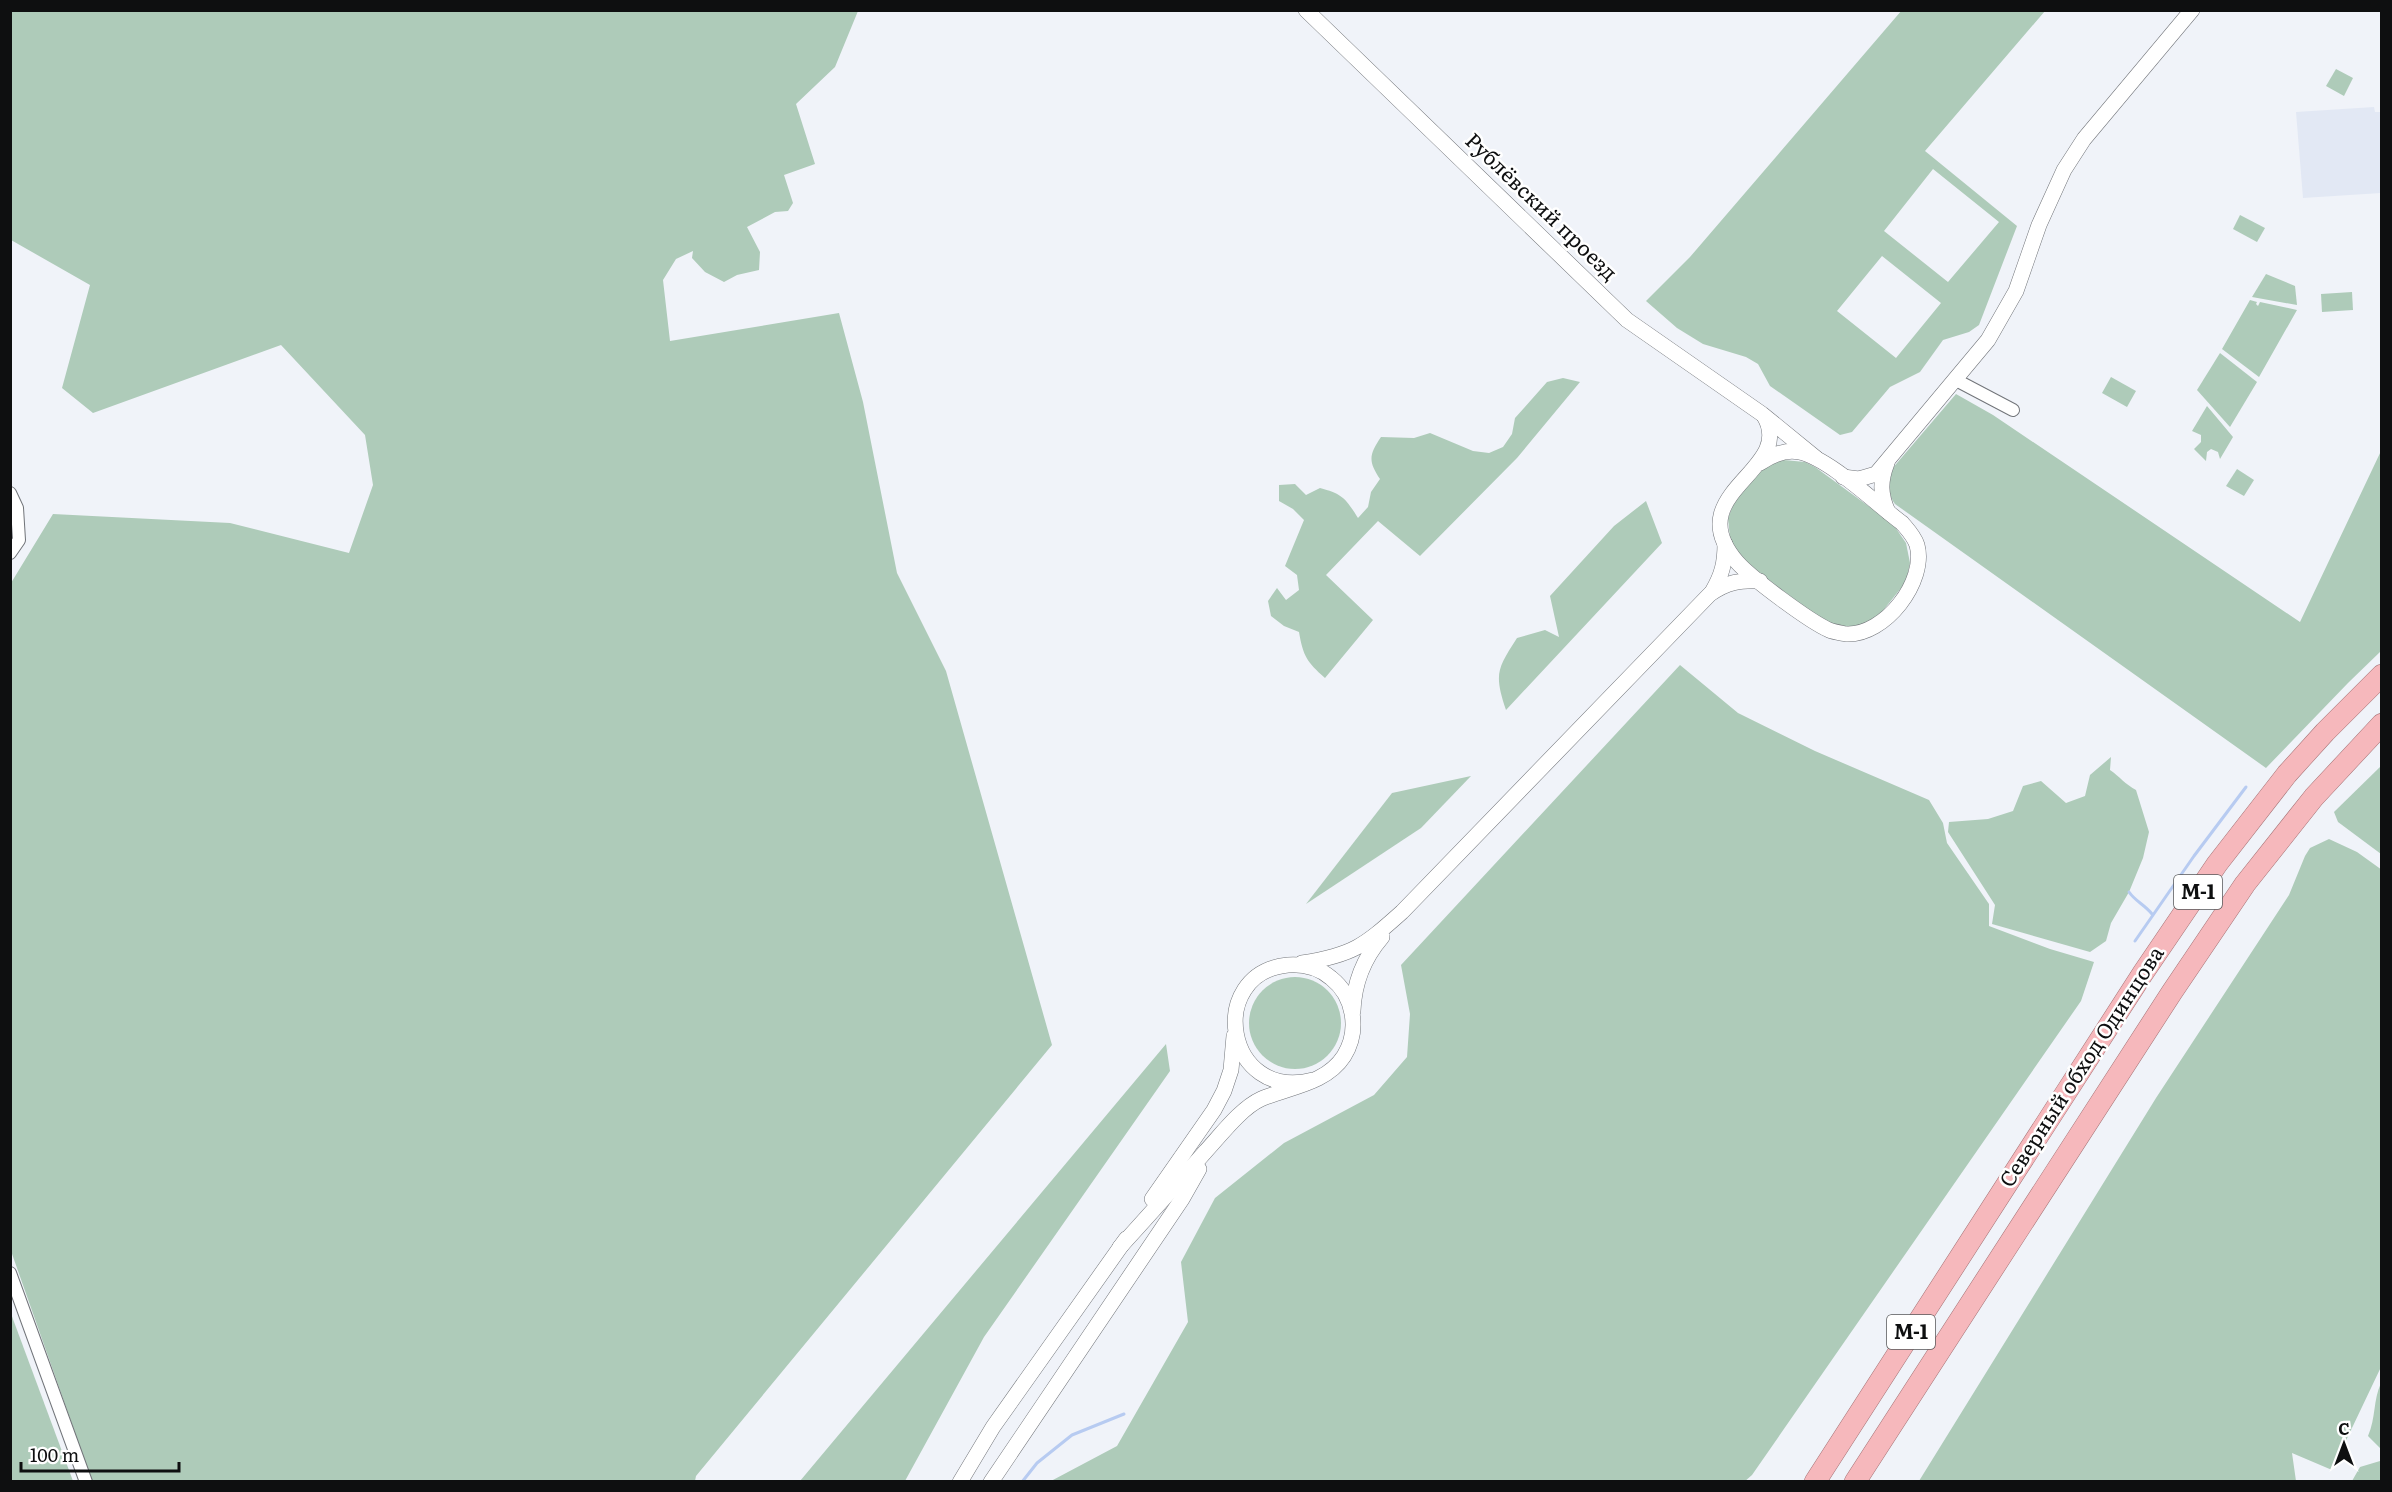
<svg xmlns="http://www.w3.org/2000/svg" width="2392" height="1492" font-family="Literata,serif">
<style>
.built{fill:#e2e8f4}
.green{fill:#aecbb9;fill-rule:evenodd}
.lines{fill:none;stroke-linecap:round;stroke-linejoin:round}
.stream{stroke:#b7cbf1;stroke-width:3}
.minor-casing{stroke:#72757a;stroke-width:14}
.tertiary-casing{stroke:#72757a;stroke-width:16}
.trunk-casing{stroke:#a47275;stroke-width:22}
.minor{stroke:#fff;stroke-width:12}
.tertiary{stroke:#fff;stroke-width:15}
.trunk{stroke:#f6b8bc;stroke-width:21}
.labels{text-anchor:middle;stroke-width:5;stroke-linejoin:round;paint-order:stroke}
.shield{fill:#fff;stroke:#565758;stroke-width:1.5}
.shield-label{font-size:20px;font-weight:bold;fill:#0e0f10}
.street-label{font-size:21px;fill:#0e0f10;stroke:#fff}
</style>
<rect width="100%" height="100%" fill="#f0f3f9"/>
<path class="built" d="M2374 107 2375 112H2381V193L2303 198 2296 112Z"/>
<g class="green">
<path d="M11 10 858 11 835 67 796 104 815 164 784 175 793 203 788 211 775 212 747 227 760 252 759 270 737 275 724 282 705 272 692 258 693 251 676 259 663 280 670 341 839 313 863 402 897 573 946 671 1052 1045 696 1476 695 1481H92L11 1251 10 890 12 886 10 856 11 583 53 514 230 523 349 553 373 485 365 435 281 345 93 413 62 388 90 285 11 240Z"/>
<path d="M1902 10 2045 11 1925 151 2017 226 1979 325 1969 332 1943 340 1920 372 1890 387 1852 432 1840 435 1770 386 1758 364 1746 357 1703 344 1677 328 1646 301 1690 257ZM1933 169 1999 222 1948 282 1884 231ZM1882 256 1941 303 1896 358 1837 311Z"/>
<path d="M2336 69 2353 78 2344 96 2326 86Z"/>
<path d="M2240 215 2265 228 2257 242 2233 229Z"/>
<path d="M2266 274 2295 286 2297 305 2252 297Z"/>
<path d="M2352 292 2353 310 2322 312 2321 294Z"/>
<path d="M2250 300 2257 302 2256 304 2258 306 2260 302 2297 310 2259 377 2222 349Z"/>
<path d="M2220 353 2257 382 2230 427 2197 390Z"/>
<path d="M2111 377 2136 391 2127 407 2102 393Z"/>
<path d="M1563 378 1580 382 1517 458 1420 556 1378 521 1326 575 1373 620 1325 678C1307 662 1303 656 1299 632L1284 626 1271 616 1268 601 1277 588 1286 600 1299 590 1297 575 1285 566 1304 520 1293 509 1279 501V485L1295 484 1306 495 1320 488C1343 494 1346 499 1358 518L1368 507 1371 492 1380 479C1368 461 1369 455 1381 437L1414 438 1430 433 1473 451 1489 453 1503 447 1512 434 1515 418 1547 382Z"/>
<path d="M1956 394 1993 415 2300 622 2381 451V651L2348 683 2266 768 1895 504C1887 493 1888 484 1891 470Z"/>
<path d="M2207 406 2233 437 2220 459 2218 452 2211 449 2207 452 2206 461 2194 449 2201 442V435L2192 431Z"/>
<path d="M1784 460 1805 462 1815 467 1893 524 1906 543 1910 563 1906 582 1881 613 1862 626 1840 627 1822 620 1742 560 1730 538 1728 518 1736 498 1756 473 1773 462Z"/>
<path d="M2237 469 2254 480 2244 496 2226 486Z"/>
<path d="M1646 501 1662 543 1506 710C1494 674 1497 669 1517 638L1545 630 1559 637 1550 596 1614 526Z"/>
<path d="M1680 665 1738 713 1815 751 1929 800 1943 823 1947 843 1989 904V926L2050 949 2094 962 2081 1001 1752 1475 1744 1482 1051 1481 1117 1446 1188 1322 1181 1262 1215 1198 1284 1143 1374 1095 1407 1057 1410 1014 1401 965Z"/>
<path d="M2111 757 2110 770C2120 777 2125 784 2136 790L2149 832 2143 858 2129 892 2111 923 2106 941 2090 952 1992 924 1995 905 1948 832 1949 822 1988 819 2013 811 2023 786 2041 781 2066 803 2085 796 2090 775Z"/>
<path d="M2381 766V854L2338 822 2334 812Z"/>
<path d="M1471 776 1421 828 1306 904 1392 793Z"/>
<path d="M2329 839 2357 852 2382 870 2381 1367 2332 1470 2292 1453 2296 1481H1919L2156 1098 2289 895 2305 856 2310 848Z"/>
<circle cx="1295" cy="1023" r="46"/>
<path d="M1166 1044 1170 1071 984 1337 905 1481H800Z"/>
<path d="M10 1311 73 1481H11Z"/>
<path d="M2381 1383V1449L2368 1436C2376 1418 2373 1400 2381 1383Z"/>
<path d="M2381 1456V1481H2352L2360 1467 2380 1461Z"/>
</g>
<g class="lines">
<g class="stream">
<path d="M2129 892C2135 901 2145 905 2152 914"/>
<path d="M2135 941 2194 856 2246 787"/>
<path d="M1022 1482 1037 1463 1072 1435 1124 1414"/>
</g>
<g class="minor-casing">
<g id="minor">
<path d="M1956 380 2013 410"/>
<path d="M10 493 17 508 19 540 10 553"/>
<path d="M10 1273 86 1482"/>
</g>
</g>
<g class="tertiary-casing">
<g id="tertiary">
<path d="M1306 10 1627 320 1762 414 1816 458"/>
<path d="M1760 463C1772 455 1785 449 1799 452 1829 458 1875 503 1902 523 1908 530 1914 536 1917 545 1927 581 1885 636 1846 634 1841 633 1834 632 1829 630 1809 621 1751 578 1737 562 1677 492 1797 471 1764 416"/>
<path d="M1887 463C1880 481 1880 494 1888 512"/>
<path d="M1843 477 1859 479 1876 474 1988 340 2016 291 2039 225 2064 170 2084 139 2192 10"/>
<path d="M1712 592C1722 575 1725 563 1725 544"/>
<path d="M1302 963C1353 955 1364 946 1402 912L1710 594C1727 582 1740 580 1760 581"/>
<path d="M1353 1011C1354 983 1364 958 1382 937"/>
<path d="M1152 1199 1214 1110 1224 1091 1231 1070 1234 1036"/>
<path d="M1120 1247C1149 1215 1177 1184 1205 1152 1220 1136 1241 1108 1261 1099 1289 1087 1326 1084 1344 1056 1360 1030 1354 996 1331 978 1319 968 1303 964 1288 965 1205 973 1225 1103 1313 1080"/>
<path d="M960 1482 993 1427 1126 1239"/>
<path d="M991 1482 1182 1199 1199 1169"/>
</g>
</g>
<g class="trunk-casing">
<g id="trunk">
<path d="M1815 1482 2143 973 2217 864 2287 774 2325 732 2382 675"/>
<path d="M1855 1482 2172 992 2245 884 2314 797 2382 724"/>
</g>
</g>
<use href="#minor" class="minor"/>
<use href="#tertiary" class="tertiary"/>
<use href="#trunk" class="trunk"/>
</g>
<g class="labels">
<g class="shield">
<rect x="2174" y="875" width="48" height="34" rx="4.5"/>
<rect x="1887" y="1315" width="48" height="34" rx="4.5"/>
</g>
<g class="shield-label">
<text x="2198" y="899">М-1</text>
<text x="1911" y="1339">М-1</text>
</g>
<g class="street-label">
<text transform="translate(1541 207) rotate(44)" y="7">Рублёвский проезд</text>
<text transform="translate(2082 1067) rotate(-57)" y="7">Северный обход Одинцова</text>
</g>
</g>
<rect width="2392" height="1492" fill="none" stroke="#0e0f10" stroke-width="24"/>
<g transform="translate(2344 1444)" stroke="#ffffff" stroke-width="4.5" paint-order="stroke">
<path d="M0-4.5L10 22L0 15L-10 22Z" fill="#0e0f10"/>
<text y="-9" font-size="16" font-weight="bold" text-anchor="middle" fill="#0e0f10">С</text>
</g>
<path d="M21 1462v9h158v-9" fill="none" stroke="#0e0f10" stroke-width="3"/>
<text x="30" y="1462" font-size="18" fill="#0e0f10" stroke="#ffffff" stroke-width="4.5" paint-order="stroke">100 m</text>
</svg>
